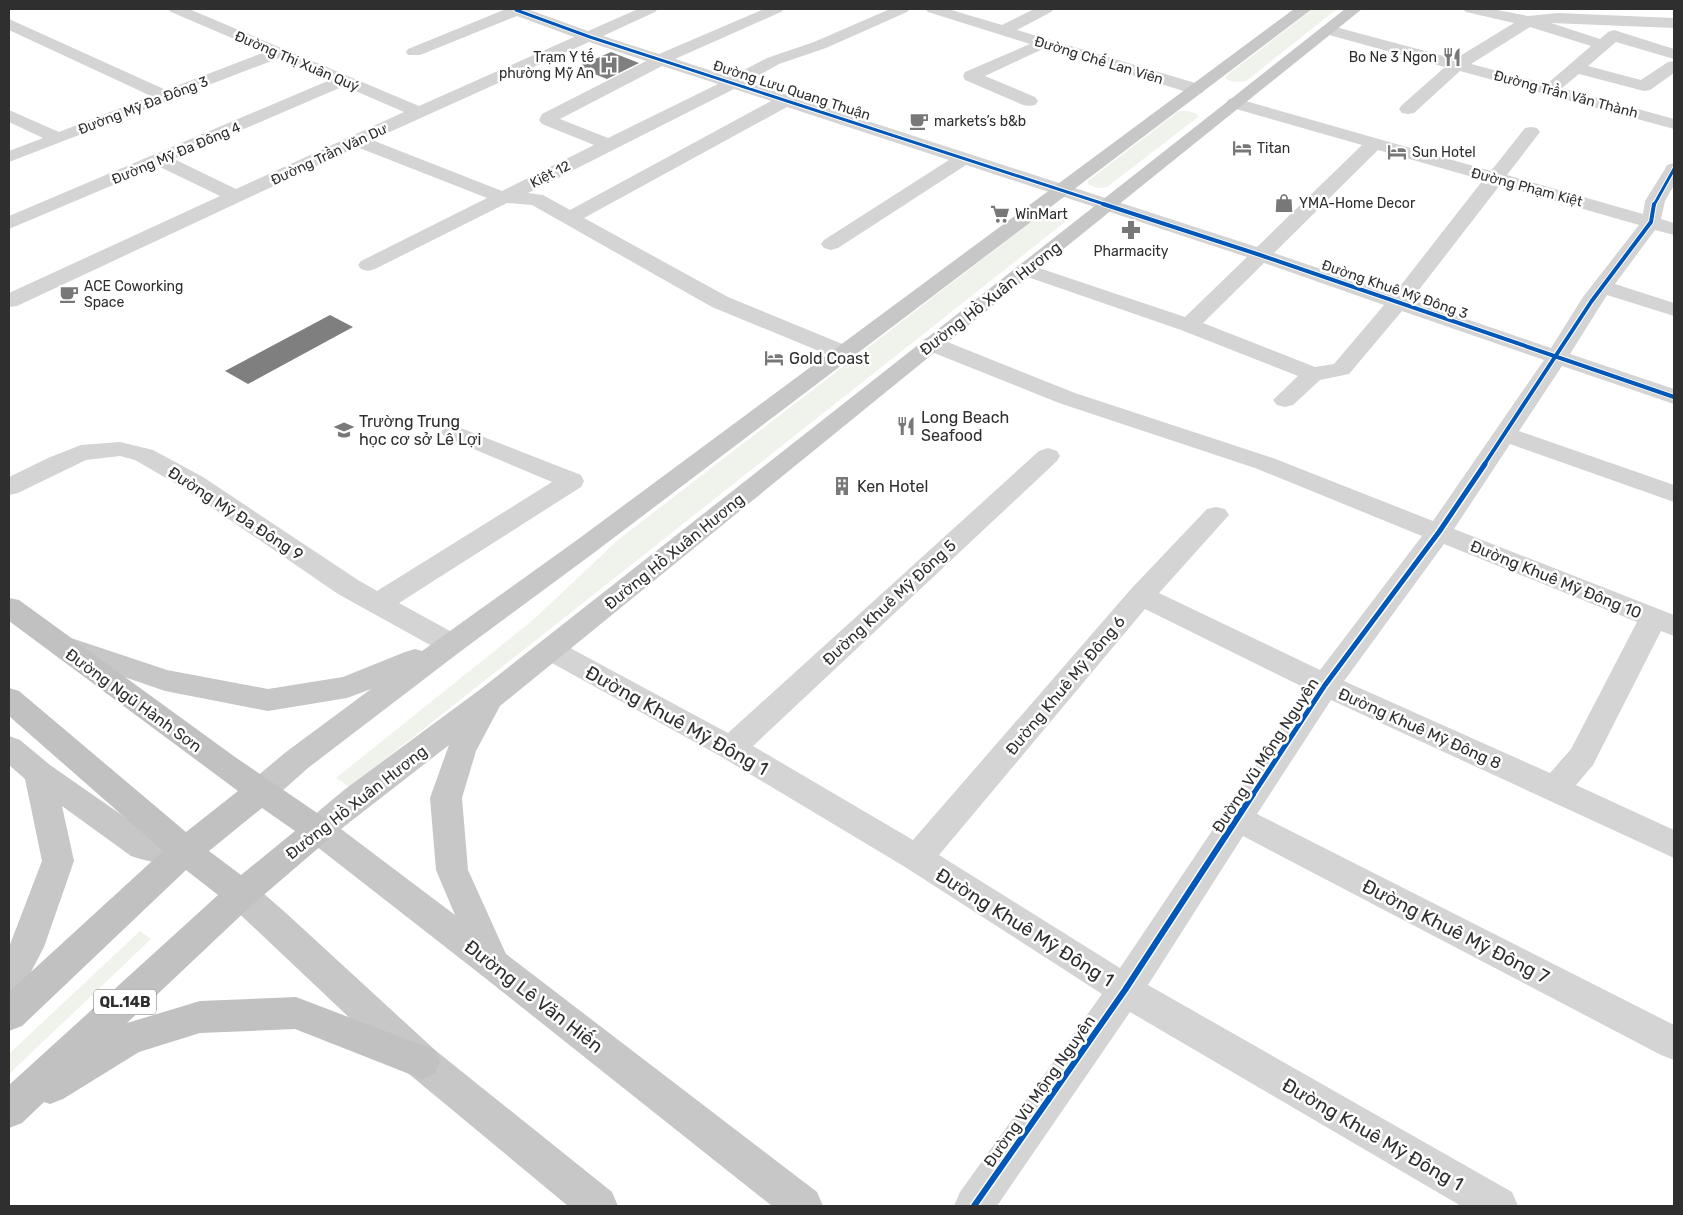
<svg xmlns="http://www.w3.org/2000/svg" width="1683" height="1215" font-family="Rubik,sans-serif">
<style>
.green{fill:#f0f2ec}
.building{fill:#7f7f7f}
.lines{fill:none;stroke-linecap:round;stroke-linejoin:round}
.minor{fill:#d4d4d4;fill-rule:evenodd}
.major{fill:#c7c7c7;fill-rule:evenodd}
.highway{fill:#c1c1c1;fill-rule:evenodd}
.cycleway-far3-casing{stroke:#fff;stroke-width:5}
.cycleway-far2-casing{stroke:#fff;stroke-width:6}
.cycleway-far1-casing{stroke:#fff;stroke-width:8}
.cycleway-casing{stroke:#fff;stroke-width:9}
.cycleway-far3{stroke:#0057b8;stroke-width:3}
.cycleway-far2{stroke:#0057b8;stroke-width:4}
.cycleway-far1{stroke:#0057b8;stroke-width:5}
.cycleway{stroke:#0057b8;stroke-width:6}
.labels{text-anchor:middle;stroke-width:5;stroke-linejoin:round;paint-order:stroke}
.far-poi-label{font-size:14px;fill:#2f2f2f;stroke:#fff;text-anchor:start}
.far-street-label{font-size:14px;fill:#2f2f2f;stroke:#fff}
.shield{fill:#fff;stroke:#6d6d6d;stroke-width:1}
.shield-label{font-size:15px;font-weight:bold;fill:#2f2f2f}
.street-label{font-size:16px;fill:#2f2f2f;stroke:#fff}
.poi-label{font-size:16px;fill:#2f2f2f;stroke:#fff;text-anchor:start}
.near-street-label{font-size:19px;fill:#2f2f2f;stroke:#fff}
</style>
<rect width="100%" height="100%" fill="#fff"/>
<g class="green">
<path d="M1313 9H1337L1246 81 1234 82 1226 79V76Z"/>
<path d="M1179 111H1188L1197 114 1198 117 1107 187 1097 188 1088 184V181Z"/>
<path d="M1053 211 1065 215 1067 219 1065 222 350 787 336 778 533 620 619 539 1040 215Z"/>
<path d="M140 931 151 939 9 1074V1054Z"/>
</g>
<g class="building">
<path d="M611 52 639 63 607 79 577 67Z"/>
<path d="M330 315 353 327 248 384 225 371Z"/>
</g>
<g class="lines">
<g class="minor">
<path d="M168 9H189L419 106 574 37 517 16 420 55H408L406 52 408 49 506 9H527L588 31 638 9H658L655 12 603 36 659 54 764 9H784L781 12 675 59 731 77 767 58 814 42 890 9H910L907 12 826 48 779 64 747 82 1257 247 1362 145 1229 107 1226 103 1229 99 1235 98 1491 171 1525 128 1531 127 1537 128 1540 132 1507 175 1643 214 1645 201 1665 169 1667 165 1674 163V185L1665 201 1661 219 1674 223V235L1655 230 1615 284 1674 303V316L1607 295 1570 354 1674 389V404L1562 366 1519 431 1674 485V502L1510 444 1454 529 1674 615V636L1661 631 1593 765 1576 785 1674 830V858L1331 700 1257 814 1674 1025V1060L1661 1055 1243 836 1148 985 1512 1192 1518 1206H1461L1130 1012 997 1206H954L960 1192 1102 994 905 867 720 756 541 657 537 650 541 643 551 640 561 643 728 733 1039 451 1048 448 1057 451 1060 456 1057 461 753 746 913 840 1131 589 1207 509 1216 507 1225 509 1229 515 1159 593 1320 670 1422 536 1255 468 1059 403 924 349 921 344 924 339 932 337 940 339 1075 393 1273 458 1433 521 1544 360 1402 311 1349 374 1320 380 1293 405 1285 407 1277 405 1273 400 1298 376 1181 330 1019 274 1016 270 1019 266 1026 264 1033 266 1185 317 1247 257 966 165 838 248 831 250 824 248 821 244 824 240 949 160 787 107 584 218 728 297 852 348 855 353 852 358 844 360 836 358 712 307 532 205 507 203 375 269 368 271 361 269 358 265 361 261 487 198 357 147 17 306 9 307V293L220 196 158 166 9 229V216L330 80 279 58 9 162V151L43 138 9 122V110L59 132 151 96 9 30V19L166 90 265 52 171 12ZM589 42 646 61 542 114 539 120 542 124 594 145 502 191 372 140ZM662 66 718 84 608 138 560 119ZM344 86 404 112 236 189 174 159ZM734 89 771 101 570 210 543 195 528 193ZM1378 150 1483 180 1394 294 1274 253ZM1500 185 1639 225 1583 297 1551 348 1411 300ZM1264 263 1384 305 1334 364 1315 367 1203 323ZM1444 544 1637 622 1571 749 1550 773 1344 681ZM1145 609 1307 689 1120 968 939 855Z"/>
<path d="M925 9H948L1002 25 1034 9H1054L1051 12 1017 30 1202 85 1205 89 1202 93H1190L1045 48 985 76 1035 97 1038 101 1035 105 1029 106 1023 105 965 80 963 76 965 72 1030 44 928 12Z"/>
<path d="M1463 9H1492L1528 16 1558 13 1674 18V28L1551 23 1600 39 1608 32 1614 30 1674 49V59L1616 42 1588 66 1641 80 1668 62 1674 61V73L1650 90 1644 91 1579 74 1562 88 1674 119V129L1460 71 1414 113 1408 114 1402 113 1399 109 1402 105 1445 67 1322 33 1320 30 1322 27 1328 25 1455 59 1514 23 1466 12ZM1530 27 1591 46 1547 84 1471 64Z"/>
<path d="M453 425 581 475 584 481 581 487 399 603 461 637 465 644 461 651 451 654 441 651 338 594 185 489 135 460 120 456 86 460 18 493 9 495V477L48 458 81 445 120 442 153 450 203 477 358 580 377 591 552 482 445 437 441 432 445 427Z"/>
</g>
<g class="major">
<path d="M1294 9H1312L595 552 461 651 308 768 272 800 261 803 250 800 245 791 250 782 286 752 371 689 347 698 268 711 165 691 52 652 48 645 52 638 62 635 167 670 268 689 343 677 405 652 415 649 422 651 577 540Z"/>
<path d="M1345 9H1362L929 357 500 706 476 751 462 798 468 870 506 954 817 1192 823 1206H772L480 974 307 839 302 830 307 821 344 790 482 688ZM449 745 430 798 436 870 455 915 341 829Z"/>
<path d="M9 736 20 740 50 765 149 834 185 838 196 842 201 851 196 860C177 867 150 863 131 856L62 806 74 861 44 947 21 991 9 995V947L42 861 25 779 9 765Z"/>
<path d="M241 880 253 884 287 914 435 1050 612 1192 618 1206H568L409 1074 229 904 224 894 229 884Z"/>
</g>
<path class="highway" d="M9 598 19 600 235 757 329 821 334 830 329 839 253 904 127 1023 200 1001 296 997 435 1050 440 1062 435 1074 422 1079 295 1029 200 1033 139 1052 63 1099 50 1104 44 1102 22 1123 9 1128V1085L218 895 186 870 22 1026 9 1031V992L163 851 9 716V688L19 691 186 832 238 791 9 621ZM262 808 295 831 241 875 209 851Z"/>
<g class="cycleway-far3-casing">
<g id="cycleway-far3">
<path d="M516 10 590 37 1107 205"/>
<path d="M1654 205 1674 169"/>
</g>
</g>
<g class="cycleway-far2-casing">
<g id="cycleway-far2">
<path d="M1103 204 1260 255 1674 397"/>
<path d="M1484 465 1591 302 1651 222 1654 204"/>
</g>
</g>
<g class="cycleway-far1-casing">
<path id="cycleway-far1" d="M1252 796 1325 685 1439 532 1485 464"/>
</g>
<g class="cycleway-casing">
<path id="cycleway" d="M974 1206 1125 990 1253 794"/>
</g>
<use href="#cycleway-far3" class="cycleway-far3"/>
<use href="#cycleway-far2" class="cycleway-far2"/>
<use href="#cycleway-far1" class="cycleway-far1"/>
<use href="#cycleway" class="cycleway"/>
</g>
<defs>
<g id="restaurant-bare" transform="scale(1.5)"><path d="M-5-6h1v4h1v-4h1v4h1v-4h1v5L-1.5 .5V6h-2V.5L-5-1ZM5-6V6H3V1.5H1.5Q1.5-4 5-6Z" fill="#787878" stroke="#fff" stroke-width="2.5" paint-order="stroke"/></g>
<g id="hospital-bare" transform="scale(1.5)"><path d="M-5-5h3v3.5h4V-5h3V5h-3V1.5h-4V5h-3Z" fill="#787878" stroke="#fff" stroke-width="2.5" paint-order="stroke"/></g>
<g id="cafe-bare" transform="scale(1.5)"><path d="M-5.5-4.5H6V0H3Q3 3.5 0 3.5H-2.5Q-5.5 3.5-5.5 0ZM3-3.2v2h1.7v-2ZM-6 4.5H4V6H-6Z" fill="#787878" stroke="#fff" stroke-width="2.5" paint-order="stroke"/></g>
<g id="hotel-bare" transform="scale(1.5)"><path d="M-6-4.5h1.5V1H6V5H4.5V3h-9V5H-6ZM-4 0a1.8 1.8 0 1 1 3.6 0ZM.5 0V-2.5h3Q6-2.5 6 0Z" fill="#787878" stroke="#fff" stroke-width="2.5" paint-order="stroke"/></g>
<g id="shop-bare" transform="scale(1.5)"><path d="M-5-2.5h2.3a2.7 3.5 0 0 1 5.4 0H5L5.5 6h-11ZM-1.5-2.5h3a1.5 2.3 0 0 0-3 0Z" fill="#787878" stroke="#fff" stroke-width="2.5" paint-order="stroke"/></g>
<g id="supermarket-bare" transform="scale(1.5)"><path d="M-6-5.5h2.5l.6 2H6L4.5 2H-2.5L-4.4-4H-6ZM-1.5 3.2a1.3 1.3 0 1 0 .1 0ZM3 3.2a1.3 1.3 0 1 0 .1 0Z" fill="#787878" stroke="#fff" stroke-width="2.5" paint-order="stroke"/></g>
<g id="pharmacy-bare" transform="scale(1.5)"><path d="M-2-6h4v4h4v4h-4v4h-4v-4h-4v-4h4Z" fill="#787878" stroke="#fff" stroke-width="2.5" paint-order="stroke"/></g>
<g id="school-bare" transform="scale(1.5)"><path d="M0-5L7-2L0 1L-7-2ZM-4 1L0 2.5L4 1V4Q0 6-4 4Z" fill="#787878" stroke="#fff" stroke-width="2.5" paint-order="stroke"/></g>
<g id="building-bare" transform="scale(1.5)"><path d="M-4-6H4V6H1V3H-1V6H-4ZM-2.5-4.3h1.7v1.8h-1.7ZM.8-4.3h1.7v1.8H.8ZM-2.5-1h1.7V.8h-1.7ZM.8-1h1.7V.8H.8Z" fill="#787878" stroke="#fff" stroke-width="2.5" paint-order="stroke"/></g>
</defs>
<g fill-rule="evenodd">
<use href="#restaurant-bare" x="1452" y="57"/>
<use href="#hospital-bare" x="609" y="65"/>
<use href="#cafe-bare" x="919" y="121"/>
<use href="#hotel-bare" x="1242" y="148"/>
<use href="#hotel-bare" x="1397" y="152"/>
<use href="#shop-bare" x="1284" y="203"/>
<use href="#supermarket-bare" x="1000" y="214"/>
<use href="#pharmacy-bare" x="1131" y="230"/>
<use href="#cafe-bare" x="69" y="294"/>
<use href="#hotel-bare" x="774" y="358"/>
<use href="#restaurant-bare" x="906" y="426"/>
<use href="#school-bare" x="344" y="430"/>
<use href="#building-bare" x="842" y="486"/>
</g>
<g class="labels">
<g class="far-poi-label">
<text x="594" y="62" text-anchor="end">Trạm Y tế<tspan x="594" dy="16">phường Mỹ An</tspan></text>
<text x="1437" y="62" text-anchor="end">Bo Ne 3 Ngon</text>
<text x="934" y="126">markets’s b&amp;b</text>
<text x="1257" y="153">Titan</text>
<text x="1412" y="157">Sun Hotel</text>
<text x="1299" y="208">YMA-Home Decor</text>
<text x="1015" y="219">WinMart</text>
<text x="1131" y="256" text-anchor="middle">Pharmacity</text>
<text x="84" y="291">ACE Coworking<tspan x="84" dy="16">Space</tspan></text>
</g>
<g class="far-street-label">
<text transform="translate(1099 60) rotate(17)" y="5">Đường Chế Lan Viên</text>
<text transform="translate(297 61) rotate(23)" y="5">Đường Thị Xuân Quý</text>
<text transform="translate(792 90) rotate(18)" y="5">Đường Lưu Quang Thuận</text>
<text transform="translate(1566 94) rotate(15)" y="5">Đường Trần Văn Thành</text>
<text transform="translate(143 105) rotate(-21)" y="5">Đường Mỹ Đa Đông 3</text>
<text transform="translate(176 153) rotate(-23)" y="5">Đường Mỹ Đa Đông 4</text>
<text transform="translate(329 154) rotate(-25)" y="5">Đường Trần Văn Dư</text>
<text transform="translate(550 174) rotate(-27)" y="5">Kiệt 12</text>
<text transform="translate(1527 187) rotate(15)" y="5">Đường Phạm Kiệt</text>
<text transform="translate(1395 289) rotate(19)" y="5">Đường Khuê Mỹ Đông 3</text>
</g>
<rect class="shield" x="94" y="989.5" width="62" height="25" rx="4"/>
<g class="shield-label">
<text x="125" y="1007">QL.14B</text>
</g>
<g class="street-label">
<text transform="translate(990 298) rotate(-38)" y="6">Đường Hồ Xuân Hương</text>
<text transform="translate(236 513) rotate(33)" y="6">Đường Mỹ Đa Đông 9</text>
<text transform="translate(674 551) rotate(-39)" y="6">Đường Hồ Xuân Hương</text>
<text transform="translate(1556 579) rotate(22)" y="6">Đường Khuê Mỹ Đông 10</text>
<text transform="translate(889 602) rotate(-43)" y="6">Đường Khuê Mỹ Đông 5</text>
<text transform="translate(1065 685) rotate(-50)" y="6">Đường Khuê Mỹ Đông 6</text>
<text transform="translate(134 700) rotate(36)" y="6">Đường Ngũ Hành Sơn</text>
<text transform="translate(1420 728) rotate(24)" y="6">Đường Khuê Mỹ Đông 8</text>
<text transform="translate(1265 755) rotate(-57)" y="6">Đường Vũ Mộng Nguyên</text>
<text transform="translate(356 802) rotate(-38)" y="6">Đường Hồ Xuân Hương</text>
<text transform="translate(1039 1091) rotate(-55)" y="6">Đường Vũ Mộng Nguyên</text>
</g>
<g class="poi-label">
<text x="789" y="364">Gold Coast</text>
<text x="921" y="423">Long Beach<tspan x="921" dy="18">Seafood</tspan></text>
<text x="359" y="427">Trường Trung<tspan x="359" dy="18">học cơ sở Lê Lợi</tspan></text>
<text x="857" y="492">Ken Hotel</text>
</g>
<g class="near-street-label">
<text transform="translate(677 720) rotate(29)" y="7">Đường Khuê Mỹ Đông 1</text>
<text transform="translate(1025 927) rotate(32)" y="7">Đường Khuê Mỹ Đông 1</text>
<text transform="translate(1456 931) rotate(27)" y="7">Đường Khuê Mỹ Đông 7</text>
<text transform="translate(534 996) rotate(38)" y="7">Đường Lê Văn Hiến</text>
<text transform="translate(1373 1134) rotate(30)" y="7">Đường Khuê Mỹ Đông 1</text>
</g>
</g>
<rect width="1683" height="1215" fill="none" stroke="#2f2f2f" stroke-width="20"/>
</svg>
